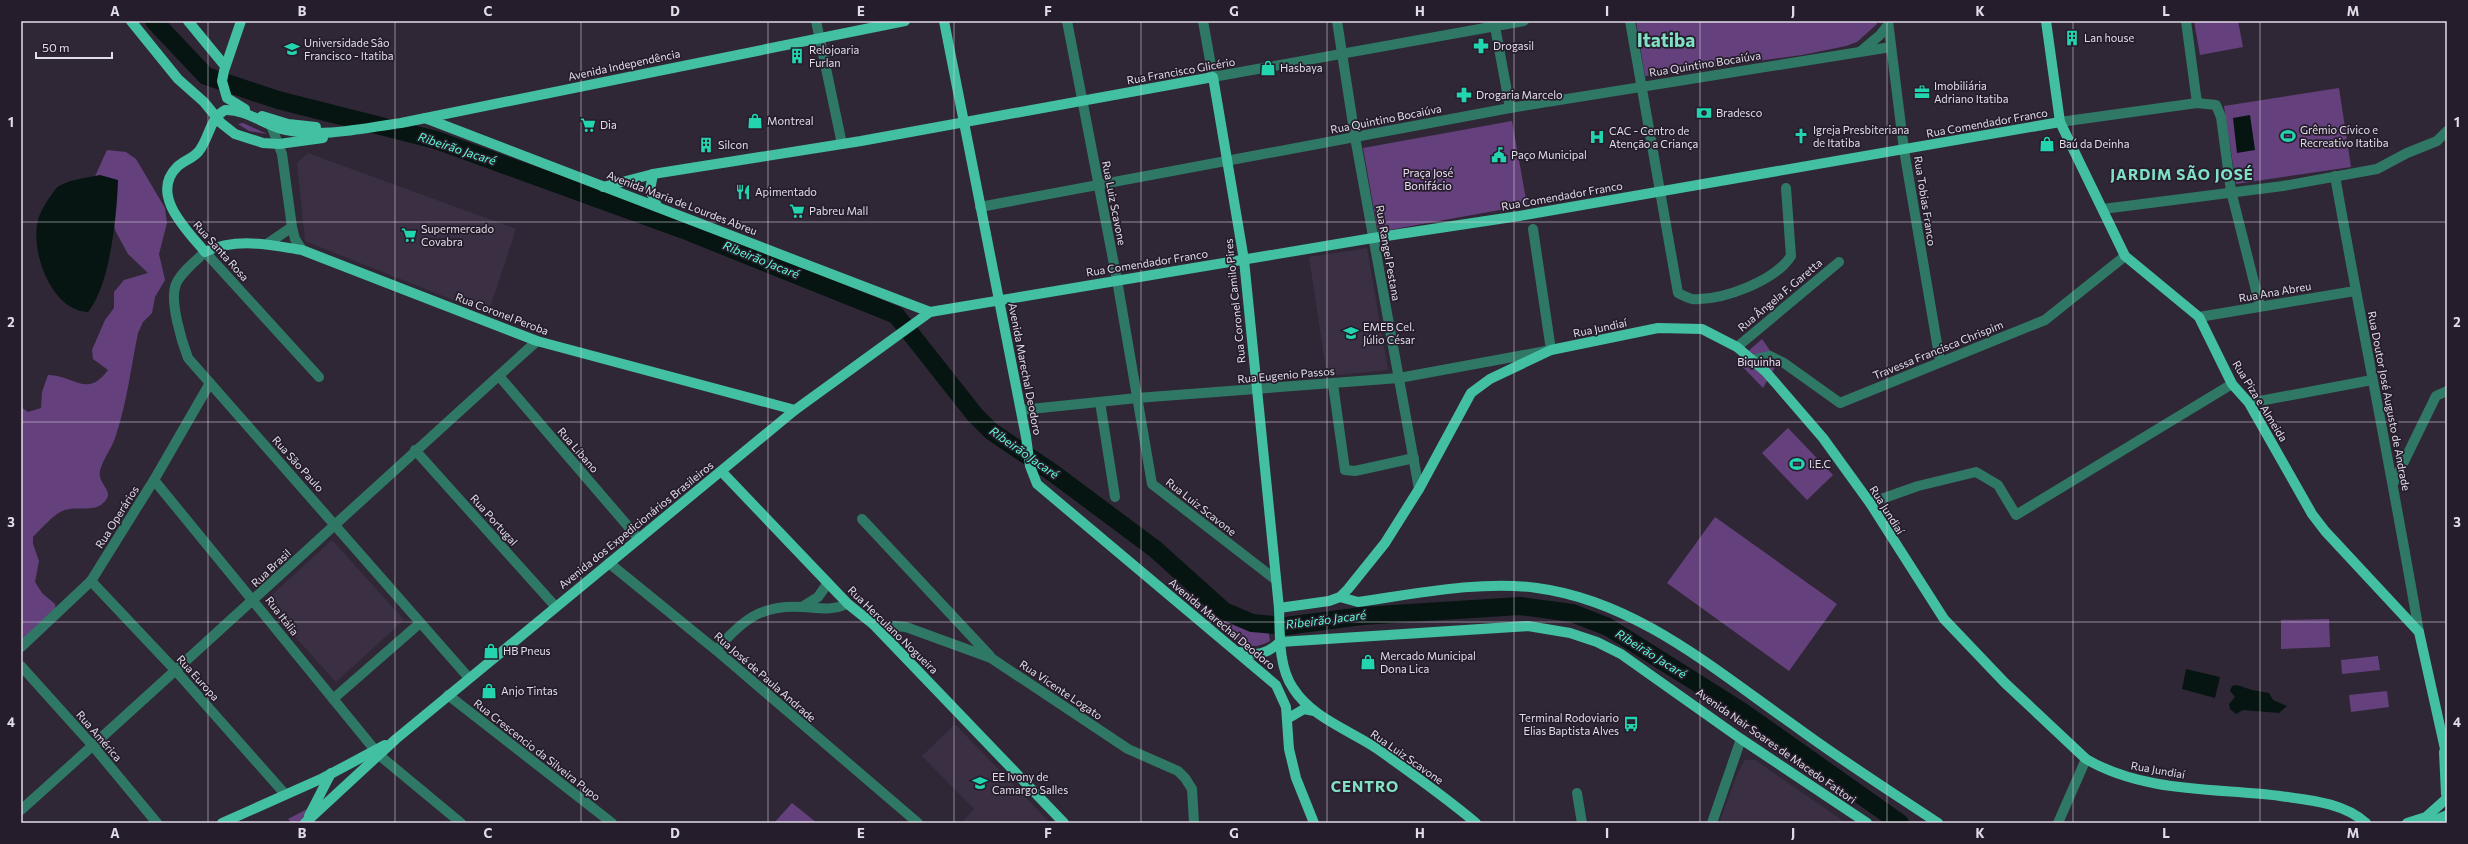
<svg xmlns="http://www.w3.org/2000/svg" width="2468" height="844" font-family="Commissioner,sans-serif">
<style>
.built{fill:#3a2f43}
.green{fill:#64417c}
.water{fill:#061511}
.lines{fill:none;stroke-linecap:round;stroke-linejoin:round}
.river{stroke:#061511;stroke-width:18}
.minor{stroke:#307866;stroke-width:10}
.major{stroke:#43c0a1;stroke-width:10}
.grid{fill:none;stroke:#e1dce6;stroke-width:1;stroke-opacity:0.55}
.labels{text-anchor:middle;stroke-width:3.5;stroke-linejoin:round;paint-order:stroke}
.poi-label{font-size:11px;fill:#e1dce6;stroke:#261d2c;text-anchor:start}
.street-label{font-size:11px;fill:#e1dce6;stroke:#261d2c}
.park-label{font-size:11px;fill:#eadff2;stroke:#261d2c}
.water-label{font-size:12px;font-style:italic;fill:#5efdd5;stroke:#261d2c}
.district-label{font-size:15px;font-weight:bold;letter-spacing:1px;fill:#81e1c5;stroke:#261d2c}
.town-label{font-size:19px;font-weight:bold;fill:#81e1c5;stroke:#261d2c}
.neatline{fill:none;stroke:#e1dce6;stroke-width:1.5}
.grid-label{font-size:13px;text-anchor:middle;font-weight:bold;fill:#e1dce6}
</style>
<rect width="100%" height="100%" fill="#302736"/>
<g class="built">
<path d="M308 153 516 229 488 314 305 241 297 163Z"/>
<path d="M1367 248 1388 370 1327 376 1309 257Z"/>
<path d="M332 540 404 620 336 682 264 602Z"/>
<path d="M955 724 1050 823H961L974 809 922 756Z"/>
<path d="M1745 760H1755L1846 823H1719L1738 772Z"/>
</g>
<g class="green">
<path d="M1636 21H1876L1877 24 1857 42 1846 46 1802 55 1645 76Z"/>
<path d="M2194 21H2238L2243 47 2200 55Z"/>
<path d="M2339 88 2351 167 2236 184 2224 106Z"/>
<path d="M1512 121 1527 205 1378 232 1363 148Z"/>
<path d="M243 123 267 134 249 131 238 124Z"/>
<path d="M107 150 126 152 136 159 165 208 167 223 159 254 165 280 155 297 152 313 143 322 138 333C131 367 127 402 116 435 113 447 103 458 100 471 97 485 117 491 103 503 93 513 75 505 62 511 52 516 41 529 33 537V544L39 561 35 582 42 593 55 604 56 610 21 641V407L28 412 41 408 42 392 48 375C74 375 87 399 108 370L93 359 92 350 105 320 114 308V292L124 280 148 273 128 254 116 232 109 212 92 183Z"/>
<path d="M1762 339 1778 362 1763 388 1737 361Z"/>
<path d="M1788 428 1833 475 1807 500 1762 453Z"/>
<path d="M1715 517 1837 604 1789 671 1667 583Z"/>
<path d="M1218 616 1250 628 1268 629 1270 641C1246 655 1234 637 1216 623Z"/>
<path d="M2329 619 2330 647 2281 649V620Z"/>
<path d="M2378 656 2380 670 2342 674 2341 660Z"/>
<path d="M2387 691 2389 707 2351 712 2349 695Z"/>
<path d="M792 803 817 823H774Z"/>
<path d="M311 807 302 823H292L288 819Z"/>
</g>
<g class="water">
<path d="M2250 115 2255 150 2237 153 2233 118Z"/>
<path d="M100 175 118 180C117 215 110 286 88 312 51 311 30 251 38 220 40 212 45 205 49 198 52 195 55 188 59 186 71 179 87 178 100 175Z"/>
<path d="M2186 669 2220 677 2215 698 2182 689Z"/>
<path d="M2237 685 2252 690 2269 693 2273 700 2287 706 2279 713 2243 710 2236 714 2230 709 2229 704 2235 697 2230 691 2232 686Z"/>
</g>
<g class="lines">
<path class="river" d="M154 21 206 76 278 100 436 140 684 230 896 315 975 415 991 431 1053 473 1155 549 1224 611 1252 623 1286 626 1362 616 1520 606 1572 613 1608 627 1740 710 1900 823"/>
<g class="minor">
<path d="M816 21 842 144"/>
<path d="M1067 21 1117 280 1152 484 1276 580"/>
<path d="M1203 21 1213 77 1524 21"/>
<path d="M1337 21 1355 137 1419 489"/>
<path d="M1494 21 1510 108"/>
<path d="M1630 21 1678 293C1682 295 1688 298 1692 299 1722 301 1775 281 1791 256L1786 188"/>
<path d="M1888 21 1904 150 1940 361"/>
<path d="M2186 21 2197 103"/>
<path d="M1861 51 1880 35 1888 25"/>
<path d="M269 120 282 154 292 227 295 239 302 250"/>
<path d="M2060 122 2197 103 2216 105 2221 117 2231 191 2260 306"/>
<path d="M2335 176C2362 328 2393 480 2419 632"/>
<path d="M980 207 1510 108 1891 47"/>
<path d="M2103 209 2283 186 2377 169 2407 153 2437 141 2447 131"/>
<path d="M267 244 292 227"/>
<path d="M2199 317 2355 291"/>
<path d="M1737 347 1839 262"/>
<path d="M1752 360 1770 356 1784 363 1840 403 2045 320 2125 256"/>
<path d="M499 376 639 539"/>
<path d="M319 377 205 252C196 261 181 272 176 284 169 301 182 342 188 358L469 678"/>
<path d="M1333 384 1345 470 1355 471 1414 458"/>
<path d="M1100 402 1115 497"/>
<path d="M2249 403 2372 380"/>
<path d="M1021 410 1137 398 1399 378 1551 350 1533 229"/>
<path d="M415 450 555 606"/>
<path d="M154 480 379 755 461 823"/>
<path d="M2394 482 2436 396 2447 391"/>
<path d="M1870 503 1918 486 1976 472 1998 485 2016 515 2232 384"/>
<path d="M862 519 990 656"/>
<path d="M609 563 716 650 918 823"/>
<path d="M91 581 176 671 285 794"/>
<path d="M802 607 818 597 828 583"/>
<path d="M873 624 906 627 991 658 1128 749 1178 771 1185 778 1192 789 1194 823"/>
<path d="M21 647 91 581 154 480 210 383"/>
<path d="M716 650C742 621 760 604 803 607 820 608 831 611 848 604"/>
<path d="M21 666 93 746 157 823"/>
<path d="M448 695 612 823"/>
<path d="M333 699 420 623"/>
<path d="M1577 793 1582 823"/>
<path d="M21 810C194 655 364 497 537 341"/>
<path d="M1712 823 1741 739"/>
<path d="M2058 823 2086 759"/>
</g>
<g class="major">
<path d="M131 21 178 79 204 102 221 123 235 134 263 143 279 144 323 138"/>
<path d="M188 21 225 66"/>
<path d="M241 21 224 71 222 81 227 98 245 109"/>
<path d="M944 21 1026 437 1030 466 1037 484 1276 685 1286 707 1289 749 1296 778 1314 823"/>
<path d="M2046 21 2060 122 2125 256 2199 317 2232 384 2249 403 2312 514 2325 531 2419 632 2447 758"/>
<path d="M262 116 288 124 316 127"/>
<path d="M425 118 930 312"/>
<path d="M653 174 650 190 657 206"/>
<path d="M603 187 653 174 861 141 1213 77 1244 260 1279 608C1280 633 1278 666 1293 688 1311 717 1349 730 1376 748 1410 772 1444 796 1476 823"/>
<path d="M795 410 537 341 302 250C269 245 237 237 205 252 188 231 149 195 177 167 183 161 194 158 199 151 210 137 209 119 225 110 247 109 265 126 286 130 324 138 363 128 401 123L905 21"/>
<path d="M722 472 848 604 873 624 1064 823"/>
<path d="M1340 597 1358 602C1414 594 1482 580 1537 588 1636 601 1715 670 1795 726 1841 760 1890 791 1938 823"/>
<path d="M1279 608 1329 601 1340 597 1348 589 1385 543 1419 489 1471 393 1490 379 1551 350 1658 328 1702 329 1737 347 1766 372 1823 438 1870 503 1944 619 2005 683 2086 759C2144 793 2215 788 2280 796 2308 800 2343 802 2366 823"/>
<path d="M1240 652C1257 656 1267 654 1280 642L1528 626 1570 633 1597 642 1621 654 1741 739 1867 823"/>
<path d="M1287 719 1304 709 1314 711"/>
<path d="M2444 752 2446 794"/>
<path d="M309 816 331 773"/>
<path d="M222 823 323 778 385 745"/>
<path d="M305 823 396 739 795 410 930 312 1373 238 1519 216 2060 122"/>
<path d="M2407 823 2426 817 2445 800"/>
<path d="M2428 823 2447 815"/>
</g>
</g>
<path class="grid" d="M208 21V823M395 21V823M581 21V823M768 21V823M954 21V823M1141 21V823M1327 21V823M1514 21V823M1700 21V823M1887 21V823M2073 21V823M2260 21V823M21 222H2447M21 422H2447M21 622H2447"/>
<defs>
<g id="building-bare" transform="scale(1.2)"><path d="M-4-6H4V6H1V3H-1V6H-4ZM-2.5-4.3h1.7v1.8h-1.7ZM.8-4.3h1.7v1.8H.8ZM-2.5-1h1.7V.8h-1.7ZM.8-1h1.7V.8H.8Z" fill="#22d5af" stroke="#261d2c" stroke-width="2.5" paint-order="stroke"/></g>
<g id="pharmacy-bare" transform="scale(1.2)"><path d="M-2-6h4v4h4v4h-4v4h-4v-4h-4v-4h4Z" fill="#22d5af" stroke="#261d2c" stroke-width="2.5" paint-order="stroke"/></g>
<g id="university-bare" transform="scale(1.2)"><path d="M0-5L7-2L0 1L-7-2ZM-4 1L0 2.5L4 1V4Q0 6-4 4Z" fill="#22d5af" stroke="#261d2c" stroke-width="2.5" paint-order="stroke"/></g>
<g id="shop-bare" transform="scale(1.2)"><path d="M-5-2.5h2.3a2.7 3.5 0 0 1 5.4 0H5L5.5 6h-11ZM-1.5-2.5h3a1.5 2.3 0 0 0-3 0Z" fill="#22d5af" stroke="#261d2c" stroke-width="2.5" paint-order="stroke"/></g>
<g id="office-bare" transform="scale(1.2)"><path d="M-6-3h4V-5.5h4V-3h4V5H-6ZM-1-4.5V-3h2v-1.5ZM-6 0V1H6V0Z" fill="#22d5af" stroke="#261d2c" stroke-width="2.5" paint-order="stroke"/></g>
<g id="bank-bare" transform="scale(1.2)"><path d="M-6-4H6V4H-6ZM0-2.3a2.3 2.3 0 1 0 0 4.6a2.3 2.3 0 1 0 0-4.6Z" fill="#22d5af" stroke="#261d2c" stroke-width="2.5" paint-order="stroke"/></g>
<g id="supermarket-bare" transform="scale(1.2)"><path d="M-6-5.5h2.5l.6 2H6L4.5 2H-2.5L-4.4-4H-6ZM-1.5 3.2a1.3 1.3 0 1 0 .1 0ZM3 3.2a1.3 1.3 0 1 0 .1 0Z" fill="#22d5af" stroke="#261d2c" stroke-width="2.5" paint-order="stroke"/></g>
<g id="church-bare" transform="scale(1.2)"><path d="M-1.2-6h2.4v3.5h3.3v2.4h-3.3V6h-2.4V-.1h-3.3v-2.4h3.3Z" fill="#22d5af" stroke="#261d2c" stroke-width="2.5" paint-order="stroke"/></g>
<g id="stadium-bare" transform="scale(1.2)"><path d="M0-5a6.5 5 0 1 0 0 10a6.5 5 0 1 0 0-10ZM-3.5-1.8h7v3.6h-7Z" fill="#22d5af" stroke="#261d2c" stroke-width="2.5" paint-order="stroke"/></g>
<g id="hospital-bare" transform="scale(1.2)"><path d="M-5-5h3v3.5h4V-5h3V5h-3V1.5h-4V5h-3Z" fill="#22d5af" stroke="#261d2c" stroke-width="2.5" paint-order="stroke"/></g>
<g id="civic-bare" transform="scale(1.2)"><path d="M-.6-6.5H3V-4.5H.6V-3L4-1V1h2V6H-6V1h2V-1L-.6-3ZM-1.2 2.5V6h2.4V2.5Z" fill="#22d5af" stroke="#261d2c" stroke-width="2.5" paint-order="stroke"/></g>
<g id="restaurant-bare" transform="scale(1.2)"><path d="M-5-6h1v4h1v-4h1v4h1v-4h1v5L-1.5 .5V6h-2V.5L-5-1ZM5-6V6H3V1.5H1.5Q1.5-4 5-6Z" fill="#22d5af" stroke="#261d2c" stroke-width="2.5" paint-order="stroke"/></g>
<g id="school-bare" transform="scale(1.2)"><path d="M0-5L7-2L0 1L-7-2ZM-4 1L0 2.5L4 1V4Q0 6-4 4Z" fill="#22d5af" stroke="#261d2c" stroke-width="2.5" paint-order="stroke"/></g>
<g id="bus-bare" transform="scale(1.2)"><path d="M-5-6H5V4H4V6H2V4H-2V6H-4V4H-5ZM-3.5-4V0h7V-4ZM-3.5 1.2v1.5H-2V1.2ZM2 1.2v1.5H3.5V1.2Z" fill="#22d5af" stroke="#261d2c" stroke-width="2.5" paint-order="stroke"/></g>
</defs>
<g fill-rule="evenodd">
<use href="#building-bare" x="2072" y="38"/>
<use href="#pharmacy-bare" x="1481" y="46"/>
<use href="#university-bare" x="292" y="49"/>
<use href="#building-bare" x="797" y="56"/>
<use href="#shop-bare" x="1268" y="68"/>
<use href="#office-bare" x="1922" y="92"/>
<use href="#pharmacy-bare" x="1464" y="95"/>
<use href="#bank-bare" x="1704" y="113"/>
<use href="#shop-bare" x="755" y="121"/>
<use href="#supermarket-bare" x="588" y="125"/>
<use href="#church-bare" x="1801" y="136"/>
<use href="#stadium-bare" x="2288" y="136"/>
<use href="#hospital-bare" x="1597" y="137"/>
<use href="#shop-bare" x="2047" y="144"/>
<use href="#building-bare" x="706" y="145"/>
<use href="#civic-bare" x="1499" y="155"/>
<use href="#restaurant-bare" x="743" y="192"/>
<use href="#supermarket-bare" x="797" y="211"/>
<use href="#supermarket-bare" x="409" y="235"/>
<use href="#school-bare" x="1351" y="333"/>
<use href="#stadium-bare" x="1797" y="464"/>
<use href="#shop-bare" x="491" y="651"/>
<use href="#shop-bare" x="1368" y="662"/>
<use href="#shop-bare" x="489" y="691"/>
<use href="#bus-bare" x="1631" y="724"/>
<use href="#school-bare" x="980" y="783"/>
</g>
<g class="labels">
<g class="poi-label">
<text x="2084" y="42">Lan house</text>
<text x="304" y="47">Universidade Sâo<tspan x="304" dy="13">Francisco - Itatiba</tspan></text>
<text x="1493" y="50">Drogasil</text>
<text x="809" y="54">Relojoaria<tspan x="809" dy="13">Furlan</tspan></text>
<text x="1280" y="72">Hasbaya</text>
<text x="1934" y="90">Imobiliária<tspan x="1934" dy="13">Adriano Itatiba</tspan></text>
<text x="1476" y="99">Drogaria Marcelo</text>
<text x="1716" y="117">Bradesco</text>
<text x="767" y="125">Montreal</text>
<text x="600" y="129">Dia</text>
<text x="1813" y="134">Igreja Presbiteriana<tspan x="1813" dy="13">de Itatiba</tspan></text>
<text x="2300" y="134">Grêmio Cívico e<tspan x="2300" dy="13">Recreativo Itatiba</tspan></text>
<text x="1609" y="135">CAC - Centro de<tspan x="1609" dy="13">Atenção a Criança</tspan></text>
<text x="2059" y="148">Baú da Deinha</text>
<text x="718" y="149">Silcon</text>
<text x="1511" y="159">Paço Municipal</text>
<text x="755" y="196">Apimentado</text>
<text x="809" y="215">Pabreu Mall</text>
<text x="421" y="233">Supermercado<tspan x="421" dy="13">Covabra</tspan></text>
<text x="1363" y="331">EMEB Cel.<tspan x="1363" dy="13">Júlio César</tspan></text>
<text x="1809" y="468">I.E.C</text>
<text x="503" y="655">HB Pneus</text>
<text x="1380" y="660">Mercado Municipal<tspan x="1380" dy="13">Dona Lica</tspan></text>
<text x="501" y="695">Anjo Tintas</text>
<text x="1619" y="722" text-anchor="end">Terminal Rodoviario<tspan x="1619" dy="13">Elias Baptista Alves</tspan></text>
<text x="992" y="781">EE Ivony de<tspan x="992" dy="13">Camargo Salles</tspan></text>
</g>
<g class="street-label">
<text transform="translate(1705 64) rotate(-9)" y="4">Rua Quintino Bocaiúva</text>
<text transform="translate(624 65) rotate(-12)" y="4">Avenida Independência</text>
<text transform="translate(1181 71) rotate(-10)" y="4">Rua Francisco Glicério</text>
<text transform="translate(1386 119) rotate(-11)" y="4">Rua Quintino Bocaiúva</text>
<text transform="translate(1987 123) rotate(-10)" y="4">Rua Comendador Franco</text>
<text transform="translate(1562 196) rotate(-10)" y="4">Rua Comendador Franco</text>
<text transform="translate(1925 201) rotate(81)" y="4">Rua Tobias Franco</text>
<text transform="translate(682 203) rotate(21)" y="4">Avenida Maria de Lourdes Abreu</text>
<text transform="translate(1114 203) rotate(79)" y="4">Rua Luiz Scavone</text>
<text transform="translate(221 251) rotate(48)" y="4">Rua Santa Rosa</text>
<text transform="translate(1388 253) rotate(80)" y="4">Rua Rangel Pestana</text>
<text transform="translate(1147 263) rotate(-9)" y="4">Rua Comendador Franco</text>
<text transform="translate(2275 292) rotate(-10)" y="4">Rua Ana Abreu</text>
<text transform="translate(1780 295) rotate(-40)" y="4">Rua Ângela F. Garetta</text>
<text transform="translate(1235 301) rotate(-96)" y="4">Rua Coronel Camilo Pires</text>
<text transform="translate(502 314) rotate(21)" y="4">Rua Coronel Peroba</text>
<text transform="translate(1600 328) rotate(-12)" y="4">Rua Jundiaí</text>
<text transform="translate(1938 350) rotate(-22)" y="4">Travessa Francisca Chrispim</text>
<text transform="translate(1025 369) rotate(79)" y="4">Avenida Marechal Deodoro</text>
<text transform="translate(1286 375) rotate(-5)" y="4">Rua Eugenio Passos</text>
<text transform="translate(2260 401) rotate(58)" y="4">Rua Piza e Almeida</text>
<text transform="translate(2389 401) rotate(79)" y="4">Rua Doutor José Augusto de Andrade</text>
<text transform="translate(578 450) rotate(49)" y="4">Rua Líbano</text>
<text transform="translate(298 464) rotate(48)" y="4">Rua São Paulo</text>
<text transform="translate(1201 507) rotate(38)" y="4">Rua Luiz Scavone</text>
<text transform="translate(1887 510) rotate(58)" y="4">Rua Jundiaí</text>
<text transform="translate(117 517) rotate(-58)" y="4">Rua Operários</text>
<text transform="translate(494 520) rotate(48)" y="4">Rua Portugal</text>
<text transform="translate(636 525) rotate(-39)" y="4">Avenida dos Expedicionários Brasileiros</text>
<text transform="translate(271 568) rotate(-43)" y="4">Rua Brasil</text>
<text transform="translate(282 616) rotate(52)" y="4">Rua Itália</text>
<text transform="translate(1222 624) rotate(40)" y="4">Avenida Marechal Deodoro</text>
<text transform="translate(893 630) rotate(44)" y="4">Rua Herculano Nogueira</text>
<text transform="translate(765 677) rotate(41)" y="4">Rua José de Paula Andrade</text>
<text transform="translate(198 678) rotate(48)" y="4">Rua Europa</text>
<text transform="translate(1061 690) rotate(34)" y="4">Rua Vicente Logato</text>
<text transform="translate(99 736) rotate(49)" y="4">Rua América</text>
<text transform="translate(1776 746) rotate(35)" y="4">Avenida Nair Soares de Macedo Fattori</text>
<text transform="translate(537 750) rotate(38)" y="4">Rua Crescencio da Silveira Pupo</text>
<text transform="translate(1407 757) rotate(35)" y="4">Rua Luiz Scavone</text>
<text transform="translate(2158 770) rotate(10)" y="4">Rua Jundiaí</text>
</g>
<g class="park-label">
<text x="1428" y="177">Praça José<tspan x="1428" dy="13">Bonifácio</tspan></text>
<text x="1759" y="366">Biquinha</text>
</g>
<g class="water-label">
<text transform="translate(457 149) rotate(18)" y="4">Ribeirão Jacaré</text>
<text transform="translate(761 260) rotate(22)" y="4">Ribeirão Jacaré</text>
<text transform="translate(1024 453) rotate(35)" y="4">Ribeirão Jacaré</text>
<text transform="translate(1326 620) rotate(-7)" y="4">Ribeirão Jacaré</text>
<text transform="translate(1651 654) rotate(32)" y="4">Ribeirão Jacaré</text>
</g>
<g class="district-label">
<text x="2182" y="180">JARDIM SÃO JOSÉ</text>
<text x="1365" y="792">CENTRO</text>
</g>
<g class="town-label">
<text x="1666" y="47">Itatiba</text>
</g>
</g>
<rect width="2468" height="844" fill="none" stroke="#261d2c" stroke-width="44"/>
<path d="M36 52v6h76v-6" fill="none" stroke="#e1dce6" stroke-width="2"/>
<text x="42" y="52" font-size="12" fill="#e1dce6" stroke="#261d2c" stroke-width="3" paint-order="stroke">50 m</text>
<rect x="22" y="22" width="2424" height="800" class="neatline"/>
<g class="grid-label">
<text x="115" y="16">A</text>
<text x="302" y="16">B</text>
<text x="488" y="16">C</text>
<text x="675" y="16">D</text>
<text x="861" y="16">E</text>
<text x="1048" y="16">F</text>
<text x="1234" y="16">G</text>
<text x="1420" y="16">H</text>
<text x="1607" y="16">I</text>
<text x="1793" y="16">J</text>
<text x="1980" y="16">K</text>
<text x="2166" y="16">L</text>
<text x="2353" y="16">M</text>
<text x="11" y="127">1</text>
<text x="2457" y="127">1</text>
<text x="11" y="327">2</text>
<text x="2457" y="327">2</text>
<text x="11" y="527">3</text>
<text x="2457" y="527">3</text>
<text x="11" y="727">4</text>
<text x="2457" y="727">4</text>
<text x="115" y="838">A</text>
<text x="302" y="838">B</text>
<text x="488" y="838">C</text>
<text x="675" y="838">D</text>
<text x="861" y="838">E</text>
<text x="1048" y="838">F</text>
<text x="1234" y="838">G</text>
<text x="1420" y="838">H</text>
<text x="1607" y="838">I</text>
<text x="1793" y="838">J</text>
<text x="1980" y="838">K</text>
<text x="2166" y="838">L</text>
<text x="2353" y="838">M</text>
</g>
</svg>
